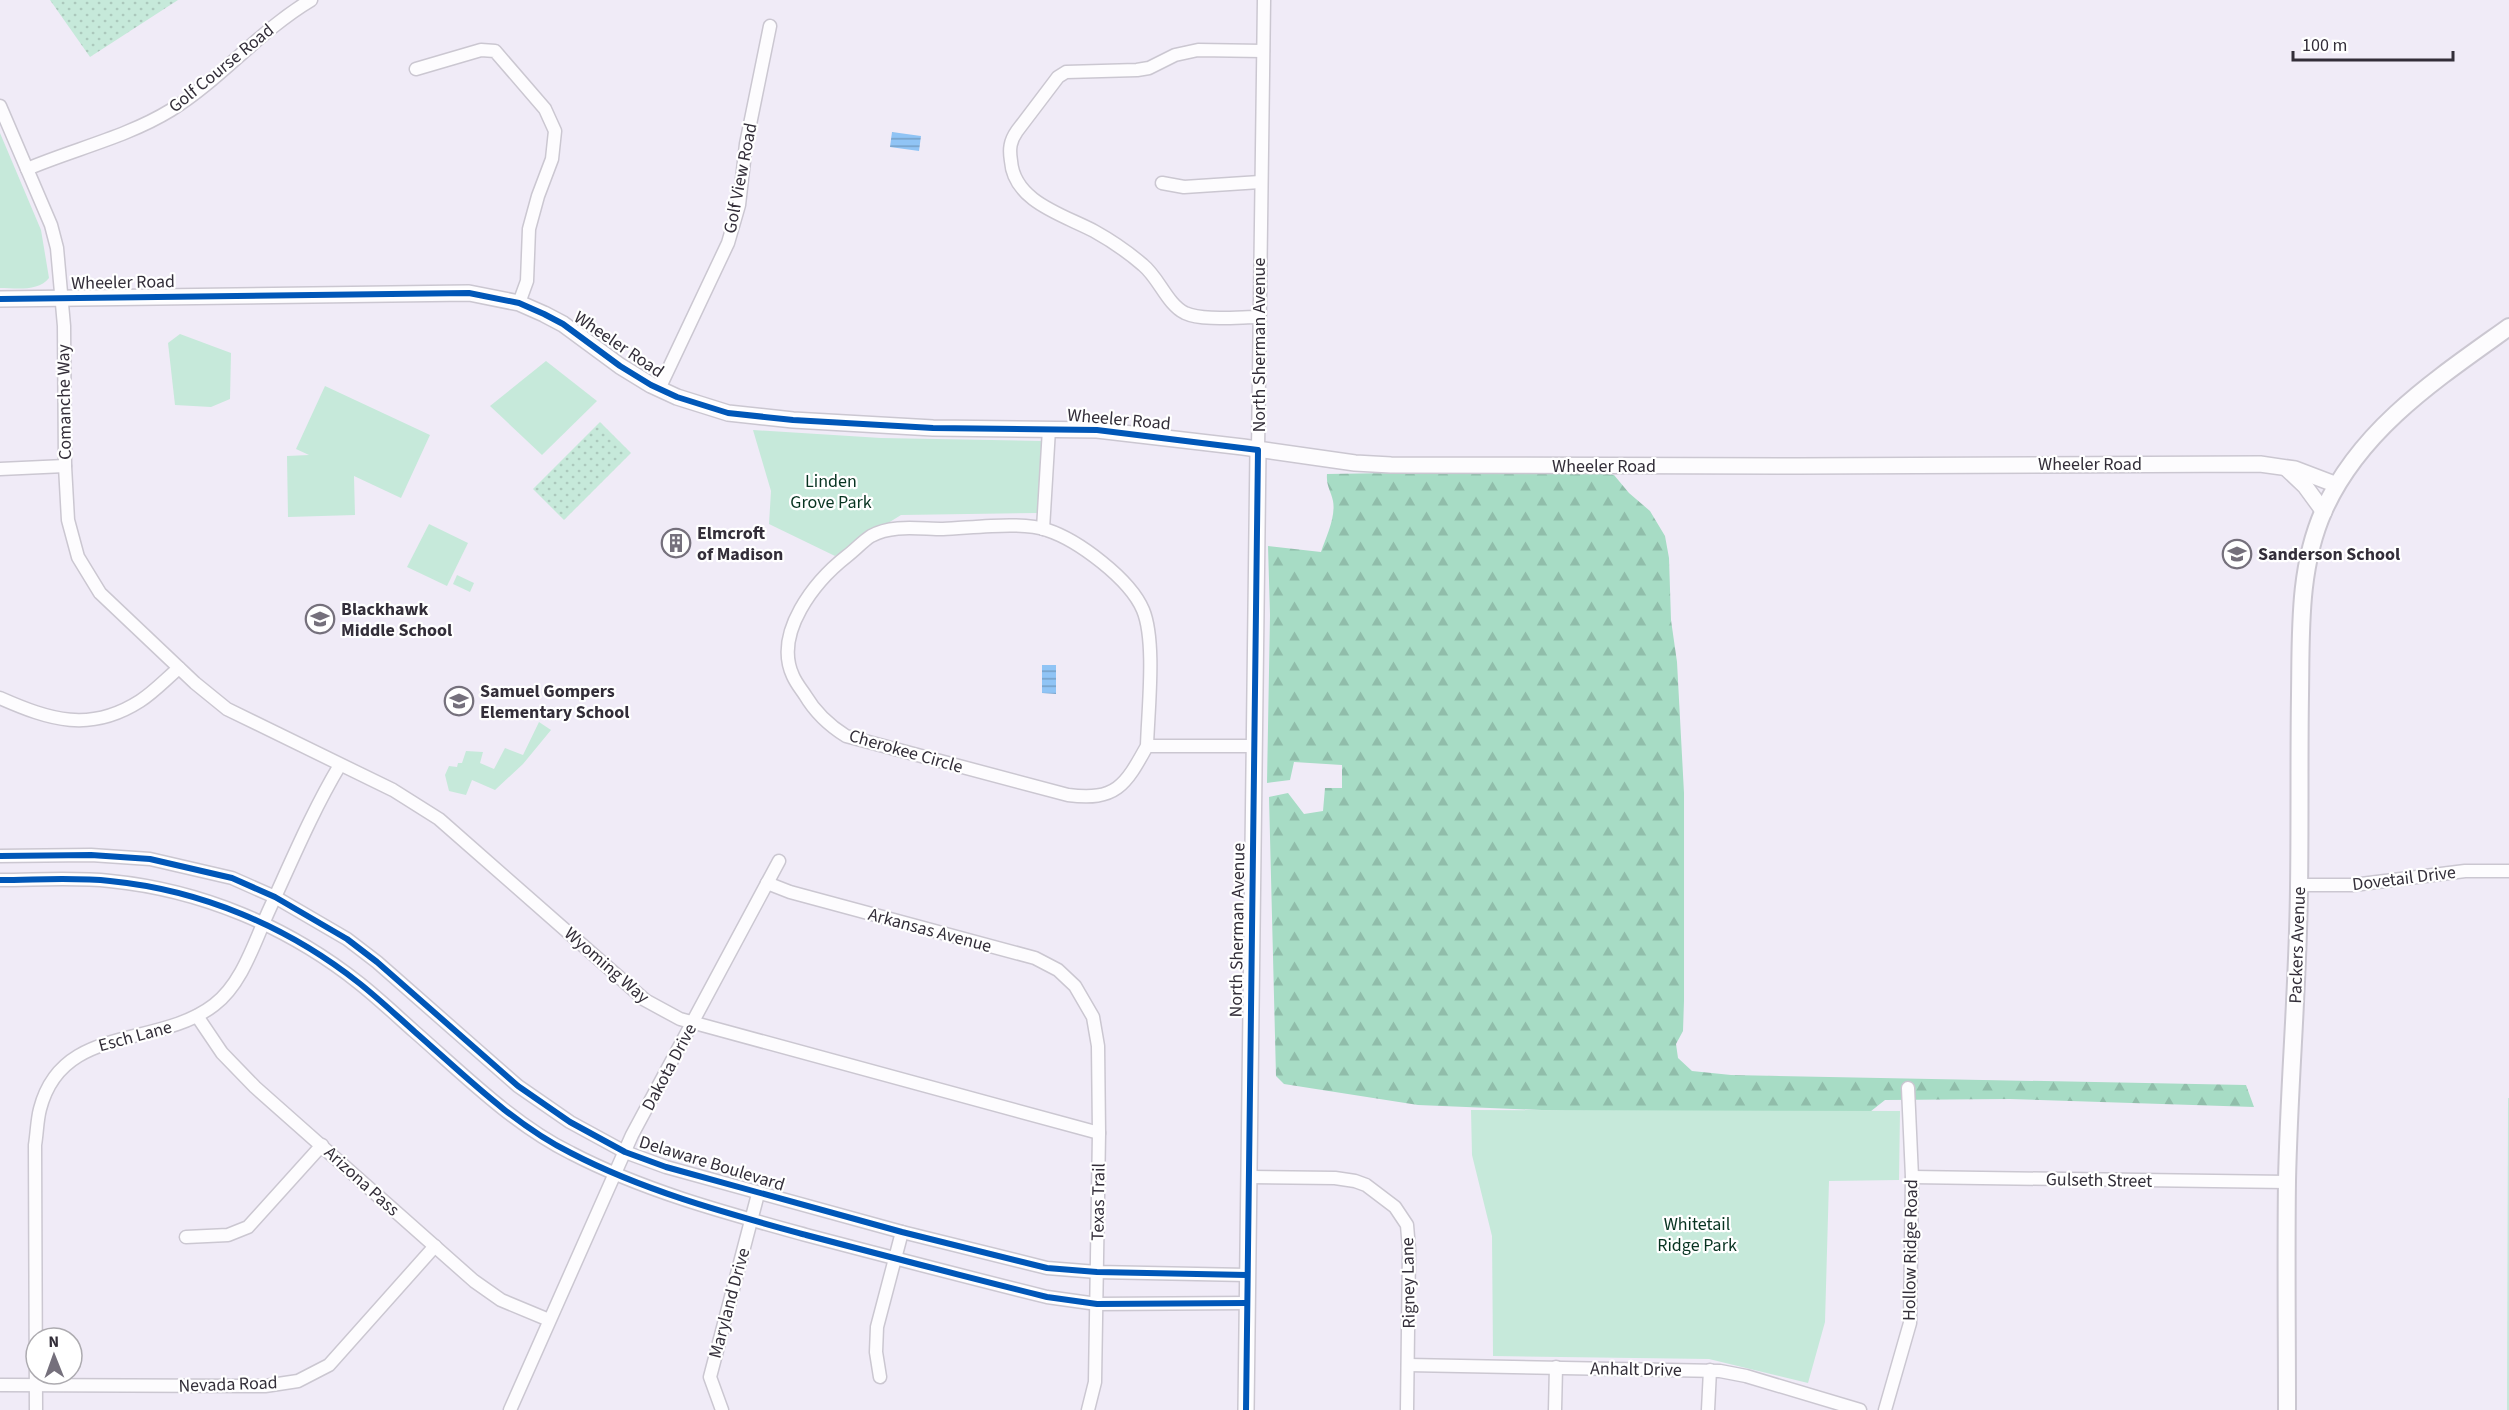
<svg xmlns="http://www.w3.org/2000/svg" width="2509" height="1410" font-family="'Source Sans 3',sans-serif">
<style>
.grass{fill:url(#grass-dots)}
.forest{fill:url(#forest-firs)}
.park{fill:#c6e9da}
.water{fill:url(#water-rules)}
.lines{fill:none;stroke-linecap:round;stroke-linejoin:round}
.minor-casing{stroke:#cbc7d1;stroke-width:15}
.tertiary-casing{stroke:#cbc7d1;stroke-width:18}
.secondary-casing{stroke:#cbc7d1;stroke-width:20}
.minor{stroke:#fdfcfe;stroke-width:12}
.tertiary{stroke:#fdfcfe;stroke-width:15}
.secondary{stroke:#fdfcfe;stroke-width:16}
.cycleway-casing{stroke:#fff;stroke-width:10}
.cycleway{stroke:#0057b8;stroke-width:6}
.labels{text-anchor:middle;stroke-width:4.5;stroke-linejoin:round;paint-order:stroke}
.street-label{font-size:18px;fill:#332e39;stroke:#fff}
.park-label{font-size:18px;fill:#083421;stroke:#fff}
.poi-label{font-size:18px;font-weight:bold;fill:#332e39;stroke:#fff;text-anchor:start}
</style>
<defs>
<pattern id="grass-dots" width="8" height="8" patternUnits="userSpaceOnUse" patternTransform="scale(1.5)"><rect width="8" height="8" fill="#c6e9da"/><path d="M2 2h.1M6 6h.1" fill="none" stroke="#abc8bc" stroke-width="1.8" stroke-linecap="round"/></pattern>
<pattern id="forest-firs" width="22" height="20" patternUnits="userSpaceOnUse" patternTransform="scale(1.5)"><rect width="22" height="20" fill="#a7dcc5"/><path d="M5 1l3.5 6h-7zM16 11l3.5 6h-7z" fill="#90bdaa"/></pattern>
<pattern id="water-rules" width="6" height="5" patternUnits="userSpaceOnUse" patternTransform="scale(1.5)"><rect width="6" height="5" fill="#90c4f5"/><path d="M0 2.5h6" fill="none" stroke="#76a0c7"/></pattern>
</defs>
<rect width="100%" height="100%" fill="#f0ebf7"/>
<g class="grass">
<path d="M50 0H178L90 57Z"/>
<path d="M600 422 631 453 564 520 533 489Z"/>
<path d="M2508 1098H2509V1410H2507Z"/>
</g>
<path class="forest" d="M1584 470 1614 475 1629 493 1650 511 1665 536 1669 558 1671 620 1677 662 1684 793V1001L1683 1031 1676 1044 1678 1058 1692 1071 1731 1075 2246 1085 2254 1107 2010 1099 1885 1100 1856 1123 1418 1105 1284 1084 1276 1076 1269 797 1288 793 1304 814 1323 811 1325 788H1342V765L1294 762 1290 780 1267 783 1270 615 1268 546 1321 552C1326 537 1336 517 1333 501 1331 491 1326 486 1327 474Z"/>
<g class="park">
<path d="M0 133 41 230 49 278C38 292 16 288 0 288Z"/>
<path d="M180 334 231 353 230 399 211 407 175 405 168 343Z"/>
<path d="M546 361 597 401 542 455 490 406Z"/>
<path d="M325 386 430 435 401 498 354 476 355 515 288 517 287 456 309 455 296 449Z"/>
<path d="M753 430 881 438 1042 441 1038 513 901 515 835 556 769 524 771 491Z"/>
<path d="M429 524 468 543 447 586 407 567Z"/>
<path d="M457 575 474 583 470 592 453 584Z"/>
<path d="M539 722 551 730 523 764 495 790 472 780 466 795 449 791 445 775 449 766 457 767 458 763H462L466 751 483 752 480 763 494 769 505 748 523 755Z"/>
<path d="M1471 1110 1900 1111 1899 1180 1829 1181 1825 1322 1808 1383 1709 1359 1493 1356 1492 1236 1472 1155Z"/>
</g>
<g class="water">
<path d="M892 132 921 136 919 151 890 147Z"/>
<path d="M1042 665H1056V694L1042 693Z"/>
</g>
<g class="lines">
<g class="minor-casing">
<g id="minor">
<path d="M416 69 481 50 495 51 545 109 555 131 552 159 538 196 529 229 527 281 519 303"/>
<path d="M0 106 51 225 57 248 64 326 65 466 68 520 78 557 100 593 195 683 227 709 393 790 439 819 645 1000 680 1019 1099 1133"/>
<path d="M27 169C74 149 127 137 171 110 221 79 259 31 311 0"/>
<path d="M1162 183 1184 187 1260 182"/>
<path d="M1258 317C1239 317 1202 321 1185 313 1167 304 1159 278 1143 265 1128 252 1112 241 1094 231 1064 215 1014 202 1011 161 1009 149 1010 141 1017 131L1058 77 1066 72 1137 70 1149 68 1175 55 1198 50 1263 51"/>
<path d="M659 389 728 243 739 205 746 144 770 26"/>
<path d="M1258 450 1264 0"/>
<path d="M0 469 65 466"/>
<path d="M1043 529 1049 429"/>
<path d="M0 698C50 720 90 733 140 701 154 692 166 679 179 668"/>
<path d="M1147 746C1125 786 1116 801 1068 795L846 736C830 726 815 712 805 695 801 689 796 683 793 676 773 633 815 581 847 556 855 550 863 541 871 536 892 524 920 529 943 529 971 528 1022 521 1047 530 1078 540 1130 579 1143 610 1156 641 1148 710 1147 746H1254"/>
<path d="M0 856 91 855 150 859 232 878 275 897 347 939 377 962 518 1086 570 1122 625 1152 666 1167 902 1232 1047 1268 1097 1272 1247 1275"/>
<path d="M0 880C36 880 74 877 110 881 201 890 287 926 359 983 378 998 397 1016 415 1032 463 1074 514 1125 571 1153 644 1191 726 1213 806 1235 886 1256 966 1277 1047 1297L1097 1304 1247 1303"/>
<path d="M767 883 790 892 1035 958 1058 970 1075 986 1093 1017 1098 1046 1099 1133 1095 1382 1088 1410"/>
<path d="M2299 885H2353L2465 871H2509"/>
<path d="M197 1016 222 1053 255 1087 474 1281 501 1300 549 1320"/>
<path d="M1249 1177 1335 1178 1355 1181 1366 1185 1395 1207 1407 1225 1409 1249 1407 1410"/>
<path d="M1912 1177 2287 1182"/>
<path d="M186 1237 228 1235 248 1227 322 1145"/>
<path d="M1408 1365 1720 1371 1746 1376 1860 1410"/>
<path d="M880 1377 876 1352 877 1327 902 1232"/>
<path d="M0 1385 265 1386 298 1381 329 1365 435 1246"/>
<path d="M36 1410 35 1145C37 1133 37 1120 40 1109 62 1023 157 1049 214 1005 243 983 255 940 270 908 292 860 313 810 340 765"/>
<path d="M510 1410 632 1135 779 861"/>
<path d="M722 1410 710 1377 758 1194"/>
<path d="M1555 1410 1556 1367"/>
<path d="M1708 1410 1710 1370"/>
<path d="M1885 1410 1910 1323 1912 1177 1908 1088"/>
</g>
</g>
<g class="tertiary-casing">
<g id="tertiary">
<path d="M0 299 469 293 519 303 544 314 563 324 620 366 651 385 677 397 728 413 793 420 933 428 1097 430 1243 447 1355 463 1391 465 1799 466 2260 464 2295 469 2337 485"/>
<path d="M2287 469 2305 486 2324 512"/>
<path d="M1246 1410 1258 450"/>
</g>
</g>
<g class="secondary-casing">
<path id="secondary" d="M2287 1410C2287 1334 2286 1257 2287 1181 2289 1084 2298 986 2299 888 2300 824 2299 759 2300 695 2301 632 2298 568 2324 510 2361 428 2438 378 2509 327"/>
</g>
<use href="#minor" class="minor"/>
<use href="#tertiary" class="tertiary"/>
<use href="#secondary" class="secondary"/>
<g class="cycleway-casing">
<g id="cycleway">
<path d="M0 299 469 293 519 303 544 314 563 324 620 366 651 385 677 397 728 413 793 420 933 428 1097 430 1258 450 1246 1410"/>
<path d="M0 856 91 855 150 859 232 878 275 897 347 939 377 962 518 1086 570 1122 625 1152 666 1167 902 1232 1047 1268 1097 1272 1247 1275"/>
<path d="M0 880C36 880 74 877 110 881 201 890 287 926 359 983 378 998 397 1016 415 1032 463 1074 514 1125 571 1153 644 1191 726 1213 806 1235 886 1256 966 1277 1047 1297L1097 1304 1247 1303"/>
</g>
</g>
<use href="#cycleway" class="cycleway"/>
</g>
<defs>
<g id="building-ring" transform="scale(1.5)"><circle r="9.5" fill="#fff" stroke="#75707c" stroke-width="1.5"/><path d="M-4-6H4V6H1V3H-1V6H-4ZM-2.5-4.3h1.7v1.8h-1.7ZM.8-4.3h1.7v1.8H.8ZM-2.5-1h1.7V.8h-1.7ZM.8-1h1.7V.8H.8Z" fill="#75707c"/></g>
<g id="school-ring" transform="scale(1.5)"><circle r="9.5" fill="#fff" stroke="#75707c" stroke-width="1.5"/><path d="M0-5L7-2L0 1L-7-2ZM-4 1L0 2.5L4 1V4Q0 6-4 4Z" fill="#75707c"/></g>
</defs>
<g fill-rule="evenodd">
<use href="#building-ring" x="676" y="543"/>
<use href="#school-ring" x="2237" y="554"/>
<use href="#school-ring" x="320" y="619"/>
<use href="#school-ring" x="459" y="701"/>
</g>
<g class="labels">
<g class="street-label">
<text transform="translate(221 68) rotate(-39)" y="6">Golf Course Road</text>
<text transform="translate(740 178) rotate(-79)" y="6">Golf View Road</text>
<text transform="translate(123 282) rotate(-1)" y="6">Wheeler Road</text>
<text transform="translate(619 344) rotate(34)" y="6">Wheeler Road</text>
<text transform="translate(1259 345) rotate(-90)" y="6">North Sherman Avenue</text>
<text transform="translate(64 402) rotate(-91)" y="6">Comanche Way</text>
<text transform="translate(1119 419) rotate(5)" y="6">Wheeler Road</text>
<text x="2090" y="470">Wheeler Road</text>
<text x="1604" y="472">Wheeler Road</text>
<text transform="translate(906 751) rotate(16)" y="6">Cherokee Circle</text>
<text transform="translate(2404 878) rotate(-7)" y="6">Dovetail Drive</text>
<text transform="translate(930 930) rotate(15)" y="6">Arkansas Avenue</text>
<text transform="translate(1237 930) rotate(-89)" y="6">North Sherman Avenue</text>
<text transform="translate(2297 945) rotate(-88)" y="6">Packers Avenue</text>
<text transform="translate(607 965) rotate(41)" y="6">Wyoming Way</text>
<text transform="translate(135 1036) rotate(-15)" y="6">Esch Lane</text>
<text transform="translate(669 1067) rotate(-62)" y="6">Dakota Drive</text>
<text transform="translate(712 1163) rotate(17)" y="6">Delaware Boulevard</text>
<text transform="translate(2099 1180) rotate(1)" y="6">Gulseth Street</text>
<text transform="translate(362 1181) rotate(42)" y="6">Arizona Pass</text>
<text transform="translate(1098 1202) rotate(-89)" y="6">Texas Trail</text>
<text transform="translate(1910 1250) rotate(-89)" y="6">Hollow Ridge Road</text>
<text transform="translate(1408 1283) rotate(-91)" y="6">Rigney Lane</text>
<text transform="translate(729 1303) rotate(-75)" y="6">Maryland Drive</text>
<text transform="translate(1636 1369) rotate(1)" y="6">Anhalt Drive</text>
<text transform="translate(228 1384) rotate(-2)" y="6">Nevada Road</text>
</g>
<g class="park-label">
<text x="831" y="487">Linden<tspan x="831" dy="21">Grove Park</tspan></text>
<text x="1697" y="1230">Whitetail<tspan x="1697" dy="21">Ridge Park</tspan></text>
</g>
<g class="poi-label">
<text x="697" y="539">Elmcroft<tspan x="697" dy="21">of Madison</tspan></text>
<text x="2258" y="560">Sanderson School</text>
<text x="341" y="615">Blackhawk<tspan x="341" dy="21">Middle School</tspan></text>
<text x="480" y="697">Samuel Gompers<tspan x="480" dy="21">Elementary School</tspan></text>
</g>
</g>
<g transform="translate(54 1356) rotate(359)"><circle r="28" fill="#ffffff" stroke="#adabb0" stroke-width="1.5"/>
<path d="M0-4.5L10 22L0 15L-10 22Z" fill="#75707c"/>
<text y="-9" font-size="16" font-weight="bold" text-anchor="middle" fill="#332e39">N</text>
</g>
<path d="M2293 51v9h160v-9" fill="none" stroke="#332e39" stroke-width="3"/>
<text x="2302" y="51" font-size="18" fill="#332e39" stroke="#ffffff" stroke-width="4.5" paint-order="stroke">100 m</text>
</svg>
